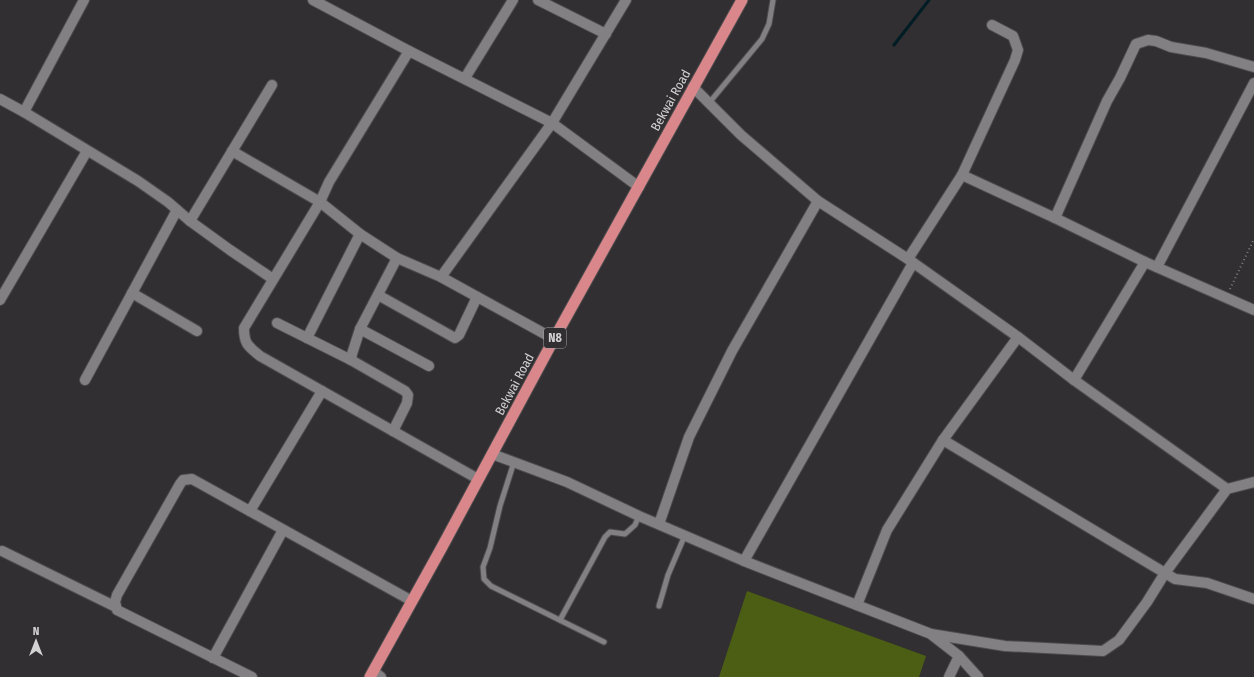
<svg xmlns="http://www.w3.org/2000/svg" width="1254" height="677" font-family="'Fira Sans Condensed',sans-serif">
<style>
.green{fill:#4b5e14}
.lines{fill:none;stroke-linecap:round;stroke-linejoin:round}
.stream{stroke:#001c25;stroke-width:3}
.service-casing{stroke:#4d4b4d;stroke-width:7}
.minor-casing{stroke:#4d4b4d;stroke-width:12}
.trunk-casing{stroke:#4d4b4d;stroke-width:13}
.path{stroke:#807f80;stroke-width:2;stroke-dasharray:1 3;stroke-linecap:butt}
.service{stroke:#828083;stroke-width:5}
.minor{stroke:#828083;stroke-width:10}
.trunk{stroke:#d9878b;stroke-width:11}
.labels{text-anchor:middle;stroke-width:3;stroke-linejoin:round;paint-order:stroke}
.shield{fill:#312f31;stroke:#a2a1a2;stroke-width:1}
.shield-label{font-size:12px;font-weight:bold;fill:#d3d2d3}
.street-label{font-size:13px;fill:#d3d2d3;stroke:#312f31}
</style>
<rect width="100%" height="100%" fill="#312f31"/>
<path class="green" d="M747 591 926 656 919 677H719Z"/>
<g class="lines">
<path class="stream" d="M894 45 929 0"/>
<g class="service-casing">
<g id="service">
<path d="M709 103 762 39 769 24 773 0"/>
<path d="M514 462 500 506 490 548 483 567 484 579 491 586 604 642"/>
<path d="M659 606 668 575 685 535"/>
<path d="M560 620 605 537 610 532 625 534 635 525 639 516"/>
</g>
</g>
<g class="minor-casing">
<g id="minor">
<path d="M313 0 409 51 552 123 639 187"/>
<path d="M538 0 606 34"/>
<path d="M409 51 329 182 320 202 244 328C244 344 248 346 260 356L478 479"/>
<path d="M465 78 513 0"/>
<path d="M693 87 741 135 818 201 908 259 1018 337 1074 380 1227 489"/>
<path d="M0 99 24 112 138 181 168 202 190 221 230 250 273 279"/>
<path d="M24 112 84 0"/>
<path d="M232 151 320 202 360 234 397 258 441 277 554 339"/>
<path d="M962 175 1055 218 1145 262 1254 310"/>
<path d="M1055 218 1107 101 1120 78 1136 44 1148 40 1156 41 1171 47 1206 53 1254 67"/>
<path d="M190 221 272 85"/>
<path d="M908 259 962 175 1015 60 1018 50 1013 36 992 25"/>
<path d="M1157 267 1254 83"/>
<path d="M441 277 552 123 626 0"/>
<path d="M132 293 197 331"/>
<path d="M378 295 455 338 459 335 477 297"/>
<path d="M0 300 87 151"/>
<path d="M277 323 351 360"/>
<path d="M360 329 429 366"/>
<path d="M307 338 360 234"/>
<path d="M85 380 177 210"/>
<path d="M1074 380 1145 262"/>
<path d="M393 431 407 403 408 395 405 391 351 360 352 354 360 329 397 258"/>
<path d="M943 440 1175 579 1207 583 1254 599"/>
<path d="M492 454 567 482 639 516 744 561 931 634 1005 646 1103 651 1119 640 1147 602 1165 573 1227 489 1254 482"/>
<path d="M250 511 322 391"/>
<path d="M659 524 689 437 732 351 818 201"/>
<path d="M2 551 116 607"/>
<path d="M744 561 913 263"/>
<path d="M857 605 887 530 943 440 1018 337"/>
<path d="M932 635 959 656 978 677"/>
<path d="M213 658 283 530"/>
<path d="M373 671 381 677"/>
<path d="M252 677 117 610 115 602 117 595 180 484 183 480 192 479 412 601"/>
<path d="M949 677 959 656"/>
</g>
</g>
<g class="trunk-casing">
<path id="trunk" d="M370 677 442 547 554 339 742 0"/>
</g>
<path class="path" d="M1230 289 1254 239"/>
<use href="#service" class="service"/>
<use href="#minor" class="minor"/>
<use href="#trunk" class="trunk"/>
</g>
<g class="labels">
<rect class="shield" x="544" y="328" width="22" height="20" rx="3"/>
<g class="shield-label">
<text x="555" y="342">N8</text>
</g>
<g class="street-label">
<text transform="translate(670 100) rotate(-61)" y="5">Bekwai Road</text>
<text transform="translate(514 384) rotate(-62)" y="5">Bekwai Road</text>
</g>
</g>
<g transform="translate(36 641)" stroke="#312f31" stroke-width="3" paint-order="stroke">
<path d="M0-3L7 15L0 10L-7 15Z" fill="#d3d2d3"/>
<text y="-6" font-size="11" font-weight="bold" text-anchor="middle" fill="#d3d2d3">N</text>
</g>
</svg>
